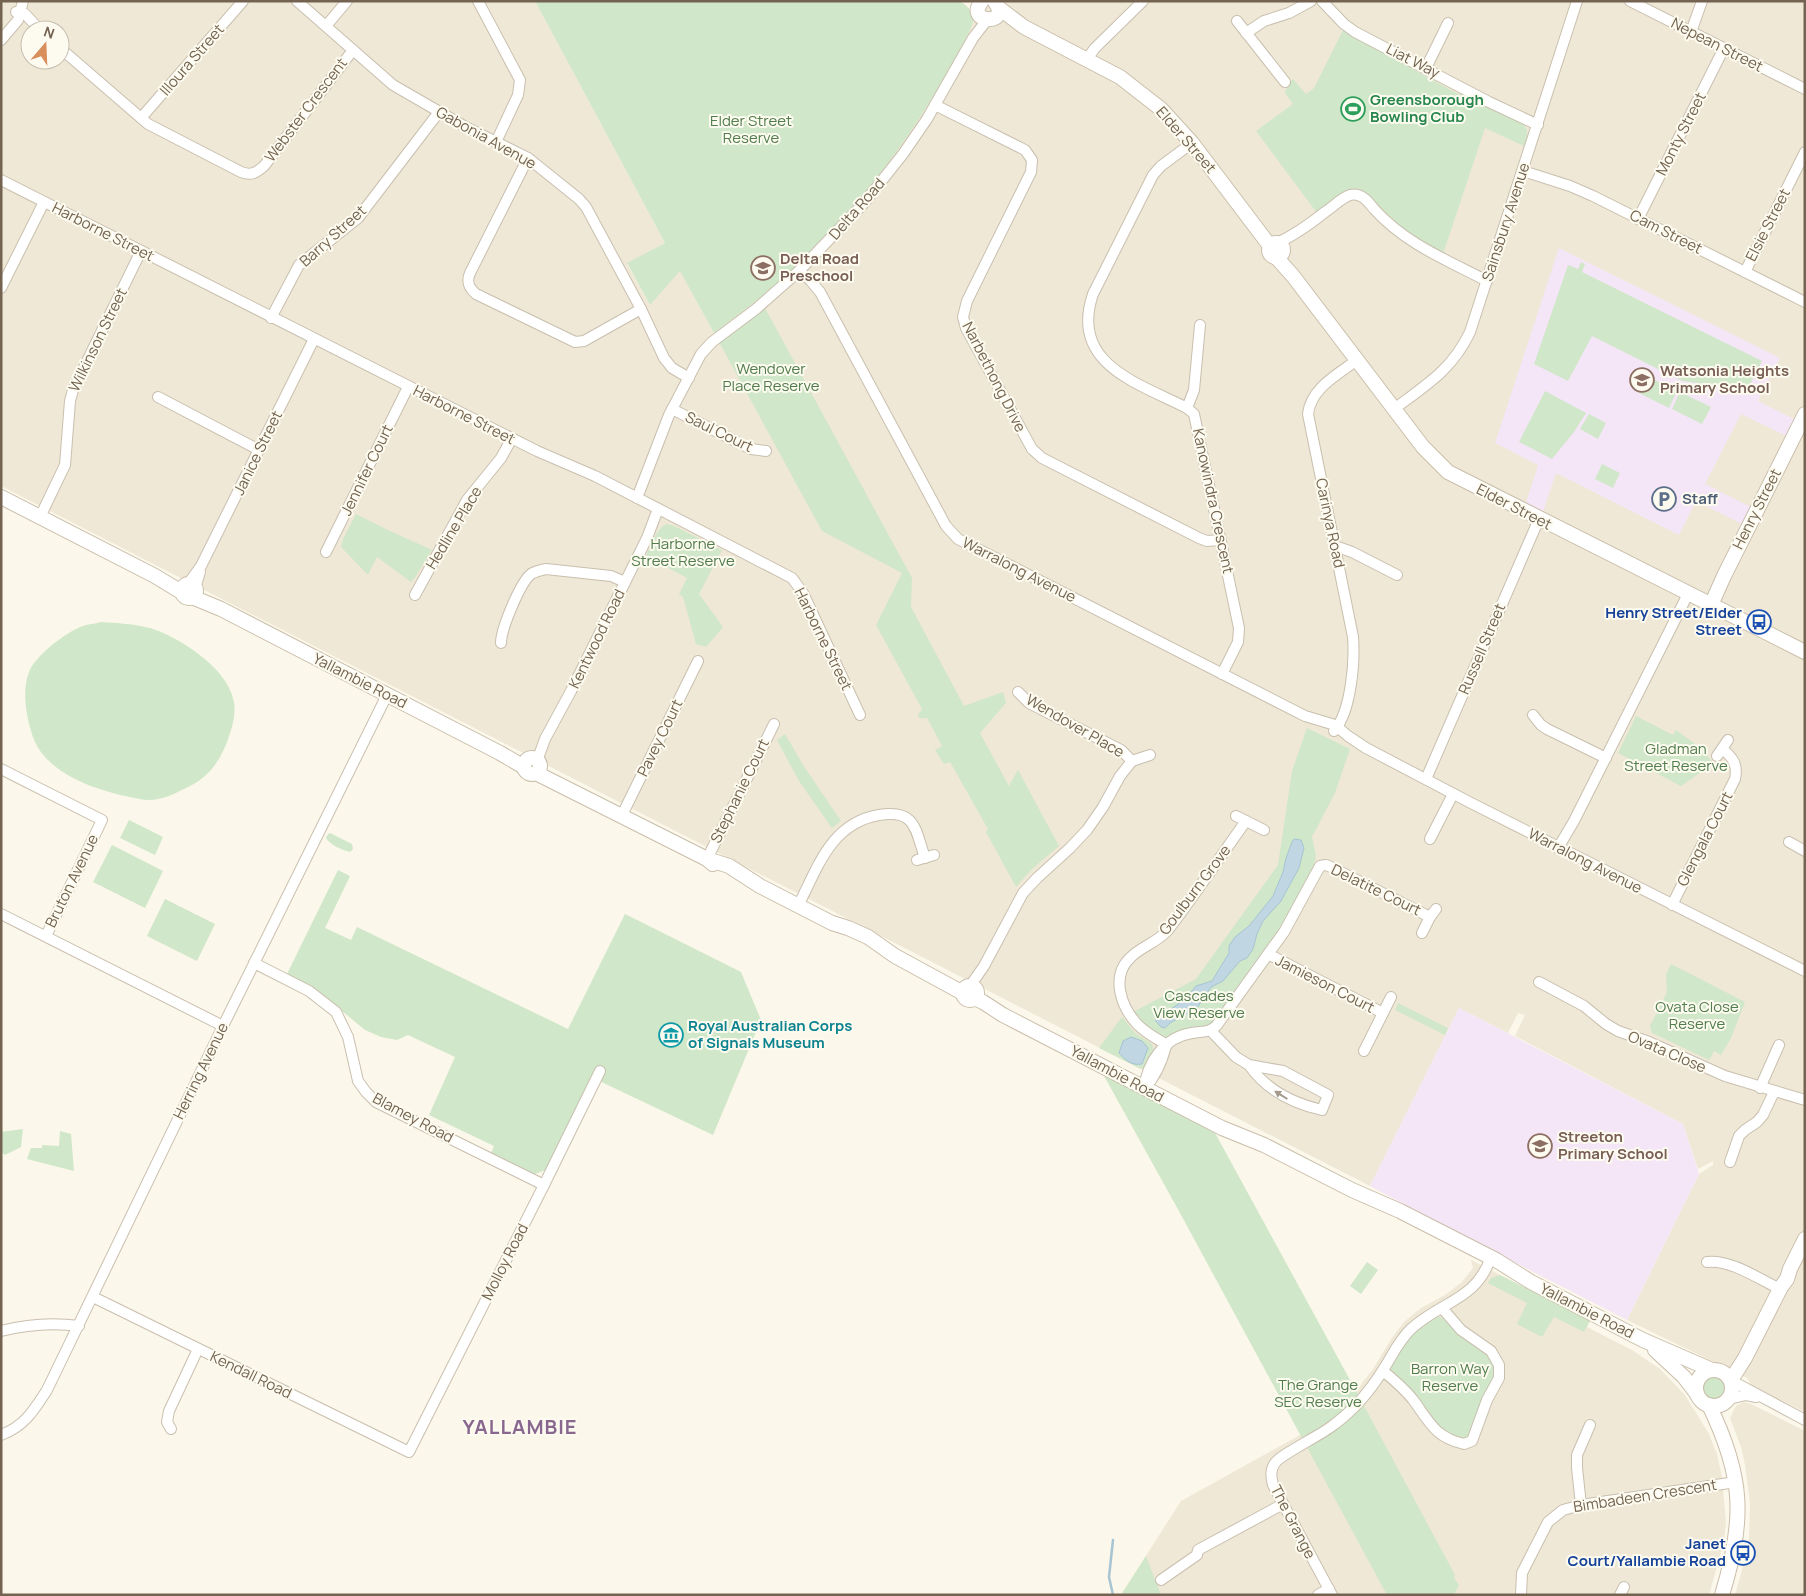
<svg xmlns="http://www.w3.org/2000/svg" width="1806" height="1596" font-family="Manrope,sans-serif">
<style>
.residential{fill:#efe8d6;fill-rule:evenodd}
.education{fill:#f4e6f7}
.green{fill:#d0e7c9}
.water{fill:#c0d7e3;stroke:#a7c4d3}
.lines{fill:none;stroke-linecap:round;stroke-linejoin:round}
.stream{stroke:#a7c4d3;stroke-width:2.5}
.street-casing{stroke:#c9bfae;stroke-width:12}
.secondary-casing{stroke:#cabeaa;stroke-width:16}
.street{stroke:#fff;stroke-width:10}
.secondary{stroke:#fff;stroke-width:14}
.oneway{fill:#a49a8d}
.labels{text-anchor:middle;stroke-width:4;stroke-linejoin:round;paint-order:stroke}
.street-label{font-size:15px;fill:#736350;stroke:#fdfbf0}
.leisure-label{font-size:15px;font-weight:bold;fill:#27864d;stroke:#fdfbf0;text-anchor:start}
.park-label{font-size:15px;fill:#517d4c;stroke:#fdfbf0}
.education-label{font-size:15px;font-weight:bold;fill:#785e54;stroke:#fdfbf0;text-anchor:start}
.service-label{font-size:15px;font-weight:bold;fill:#4e5e75;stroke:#fdfbf0;text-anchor:start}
.transit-label{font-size:15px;font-weight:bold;fill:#164399;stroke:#fdfbf0;text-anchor:end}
.culture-label{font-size:15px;font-weight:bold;fill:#0d838f;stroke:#fdfbf0;text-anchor:start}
.district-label{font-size:20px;font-weight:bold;letter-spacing:1px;fill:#89678e;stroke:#fdfbf0}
</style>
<rect width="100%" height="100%" fill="#fbf7ea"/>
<g class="residential">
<path d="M1 1H535L665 243 627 264 650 305 680 270 714 333 777 284 817 246 971 28 974 20 973 8 976 1H1805V1412L1751 1385 1747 1378 1627 1320 1699 1174 1713 1165V1161L1698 1169 1683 1124 1515 1036 1525 1015 1518 1013 1508 1033 1459 1008 1370 1186 1 486ZM30 30H60V60H30Z"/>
<path d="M1471 1260 1590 1321 1587 1327 1632 1350 1660 1369 1685 1395 1709 1434 1717 1454 1722 1477 1726 1522 1724 1541 1709 1595H1121L1181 1501 1300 1435 1356 1391 1373 1369 1391 1339 1405 1321 1421 1308 1445 1295 1461 1283 1473 1268Z"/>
<path d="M1744 1402 1751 1404 1805 1431V1595H1735L1746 1556 1749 1537 1750 1503 1745 1465 1741 1447 1730 1418 1736 1406Z"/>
</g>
<g class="education">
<path d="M1559 248 1780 358 1758 401 1796 420 1788 437 1741 414 1705 484 1753 508 1744 525 1696 501 1679 535 1556 473 1542 515 1525 506 1538 465 1495 443Z"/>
<path d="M1459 1008 1683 1124 1699 1174 1627 1320 1469 1239 1370 1186Z"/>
</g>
<g class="green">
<path d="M535 1H959C970 7 977 15 971 28 922 125 859 212 777 284 757 301 735 317 714 333L680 271 650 305 627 263 665 243Z"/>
<path d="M1343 30 1412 66 1414 70 1458 94 1463 93 1523 124C1530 131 1527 138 1524 146L1485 128 1443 254 1429 247 1393 222 1364 192 1317 213 1256 131 1293 104 1285 93 1287 85 1293 79 1306 94 1314 88Z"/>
<path d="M1581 262 1585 264 1582 272 1762 361 1745 394 1736 389 1730 388 1728 391 1718 386 1682 381 1592 336 1568 381 1534 364 1568 265 1578 269Z"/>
<path d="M765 308 912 578 911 607 964 706 1003 692 1006 703 980 733 1009 786 1018 770 1059 846 1031 870 1016 887 986 832 988 829 950 762 944 764 935 750 942 746 927 718H919L918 715 922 709 876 625 902 573 822 531 719 342Z"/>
<path d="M1643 374 1677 391 1669 408 1635 391Z"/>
<path d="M1545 391 1586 413 1574 432 1552 459 1519 442Z"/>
<path d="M1680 392 1711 407 1702 424 1672 409Z"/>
<path d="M1589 414 1606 423 1598 439 1580 429Z"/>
<path d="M1602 464 1620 473 1613 488 1595 479Z"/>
<path d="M356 514 390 531 432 550 414 579 411 582 377 557 368 575 341 547 343 539Z"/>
<path d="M667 524 674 526 722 550 699 594 723 627 706 647 696 644 683 597 679 594 687 578 646 556C651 546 656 528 667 524Z"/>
<path d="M101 622C117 623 134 624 150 628 179 637 230 669 234 703 236 715 232 728 228 739 221 760 208 778 188 787 176 793 163 800 149 800 143 800 136 798 130 797 99 791 50 775 35 742 27 723 21 692 29 672 35 656 66 632 83 626 88 624 95 624 101 622Z"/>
<path d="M1636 716 1673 735 1676 730 1706 752 1709 758 1714 763 1681 786 1618 753Z"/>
<path d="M1307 728 1350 749 1335 793 1312 837 1316 856 1314 865 1287 919 1218 1018 1209 1027 1189 1028 1166 1037C1151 1033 1143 1023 1133 1012L1196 979 1278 865 1292 771Z"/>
<path d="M785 734 803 765 841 821 832 828 799 781 777 740Z"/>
<path d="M129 820 163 837 155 855 120 838Z"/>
<path d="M330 833 352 844 353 849 350 852C342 850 330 845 326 838L328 834Z"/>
<path d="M112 845 163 871 145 908 93 882Z"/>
<path d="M338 870 350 876 325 928 351 940 357 927 568 1029 625 914 741 972 761 1020 713 1135 591 1077 546 1170 535 1174 491 1153 494 1146 429 1115 455 1057 408 1035 397 1040 381 1037 365 1030 319 992 287 974Z"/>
<path d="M165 899 215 924 197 961 147 936Z"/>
<path d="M1671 964 1745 1002 1731 1038 1721 1055 1714 1051 1709 1060 1652 1033 1650 1026 1667 992 1666 975Z"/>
<path d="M1398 1003 1448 1028 1445 1035 1395 1010Z"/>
<path d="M1122 1017 1135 1033 1152 1044C1156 1052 1150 1060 1146 1067L1141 1069 1099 1048Z"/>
<path d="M1103 1074 1214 1131 1356 1391 1455 1575 1454 1578 1459 1585 1454 1595H1387L1180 1213Z"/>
<path d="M23 1129 21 1147 5 1155 1 1152V1132Z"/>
<path d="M60 1131 71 1134 74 1171 27 1159 31 1148H42V1145L59 1146Z"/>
<path d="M1367 1262 1378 1270 1361 1294 1350 1286Z"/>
<path d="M1500 1275 1590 1321 1584 1332 1554 1317 1542 1337 1517 1324 1527 1303 1488 1283 1491 1278Z"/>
<path d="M1436 1316 1442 1318 1469 1341 1489 1353 1496 1366V1376L1472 1434 1465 1441 1446 1434 1390 1370C1397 1347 1415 1328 1436 1316Z"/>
<circle cx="1714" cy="1387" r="13"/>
<path d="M1146 1556 1161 1595H1121Z"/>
</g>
<g class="water">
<path d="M1294 839 1301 840 1304 848 1299 868 1281 901 1263 921 1257 934 1253 949 1247 958 1240 961 1223 981 1211 987 1197 1008 1170 1023 1165 1028 1161 1027 1155 1020 1184 1000 1196 986 1212 981 1229 953V946L1235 937 1249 926 1273 896 1283 872 1286 858 1292 842Z"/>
<path d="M1131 1037 1142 1041 1148 1048 1142 1064C1132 1066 1125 1060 1119 1053L1123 1041Z"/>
</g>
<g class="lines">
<path class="stream" d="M1113 1540 1109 1577 1113 1595"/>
<g class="street-casing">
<g id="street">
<path d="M297 1 393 85 464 126 528 158 579 199 586 207 641 309 664 358 672 368 689 378"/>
<path d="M478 1 520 80 518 95 496 142"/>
<path d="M1322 1 1344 24 1355 32 1489 102 1538 125"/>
<path d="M1630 1 1805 89"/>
<path d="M16 12 25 14 40 30"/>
<path d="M1237 21 1285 82"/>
<path d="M326 26 347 1"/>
<path d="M1691 32 1702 1"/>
<path d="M1246 33 1264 21 1289 13 1311 1"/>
<path d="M1 40 18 20 23 1"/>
<path d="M60 48 148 124 241 172C251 176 256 173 264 166L353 50"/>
<path d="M1087 59 1095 48 1143 1"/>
<path d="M1426 68 1448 23"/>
<path d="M935 105 1025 150 1032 160 1031 172 967 301 963 317 966 328 1032 449 1042 458 1199 538 1207 541 1221 540"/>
<path d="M141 118 243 1"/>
<path d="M1192 143 1161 166 1153 175 1093 294C1069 364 1138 383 1187 408L1194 414 1239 628 1238 642 1222 674"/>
<path d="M528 158 470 273C466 282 469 288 476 294L575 342 584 341 641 309"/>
<path d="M1523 171 1570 186 1593 196 1805 302"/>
<path d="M1 180 537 451 595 476 792 578 803 593 860 715"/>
<path d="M1638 219 1724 48"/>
<path d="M1277 243C1295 235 1310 224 1325 212 1333 207 1341 198 1350 195 1362 192 1369 203 1375 210 1406 244 1447 260 1487 281"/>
<path d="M799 271 810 280 820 292 946 526 958 539 1305 716 1335 725 1348 736 1366 748 1473 804 1805 971"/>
<path d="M1745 272 1805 152"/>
<path d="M1 288 44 202"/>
<path d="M271 318 299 265 358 218 439 112"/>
<path d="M158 397 259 450"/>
<path d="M1187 408 1194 390 1200 325"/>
<path d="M672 409 751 449 766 451"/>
<path d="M1394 409C1426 385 1452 370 1470 332L1577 1"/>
<path d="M637 498 669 415 701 354 712 342 756 309 799 271 864 203 903 154 927 119 973 38 987 20"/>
<path d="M40 517 65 465 70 401 73 390 141 251"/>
<path d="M1335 546 1352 552 1397 575"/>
<path d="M326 552 408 387"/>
<path d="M188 584 201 566 314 339"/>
<path d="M195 588 200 572"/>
<path d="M415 595 467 500 501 458 512 438"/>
<path d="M501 643C501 629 520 583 531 574 536 571 541 570 546 569L611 576 625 582"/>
<path d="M1533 715 1541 725 1547 729 1606 758"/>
<path d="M1334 731C1351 712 1355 662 1353 637L1308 414C1311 388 1337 375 1357 360"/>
<path d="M1717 756 1728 740"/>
<path d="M537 761 545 739 571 691 647 538 658 509"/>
<path d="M1132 761 1150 755"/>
<path d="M1 769 102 820 46 936"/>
<path d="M1426 779 1539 519"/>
<path d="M622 815 698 661"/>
<path d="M1236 816 1264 830"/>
<path d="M1430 839 1453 794"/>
<path d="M1789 842 1805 851"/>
<path d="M1558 848 1574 821 1688 594"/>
<path d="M707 859 774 724"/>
<path d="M917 860 934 855"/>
<path d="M1672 905 1735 779C1738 765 1733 757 1722 749"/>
<path d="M798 906C818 867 831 823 879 815 916 809 915 829 925 858"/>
<path d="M1 914 223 1026"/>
<path d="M1422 933 1430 917 1436 909"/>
<path d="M1268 954 1383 1013"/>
<path d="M254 963 309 991 336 1012 348 1037 358 1081 366 1092 376 1102 544 1185"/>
<path d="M1539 982 1584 1006 1606 1024 1618 1031 1649 1042 1725 1076 1805 1100"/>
<path d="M970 986 984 966 1023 893 1037 878 1070 848 1087 830 1103 807 1120 776 1132 761 1121 750 1029 703 1018 692"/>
<path d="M1211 1031 1236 1057 1249 1065 1283 1071 1328 1095 1322 1110C1292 1103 1266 1090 1249 1065"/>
<path d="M1167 1045C1157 1039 1146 1033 1138 1025 1121 1007 1110 976 1131 957 1142 946 1158 942 1168 930 1195 895 1220 857 1246 821"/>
<path d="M1364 1051 1391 997"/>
<path d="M1145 1088C1156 1076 1162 1061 1166 1046"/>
<path d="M1760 1088 1779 1045"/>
<path d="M1144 1089C1147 1063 1164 1037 1192 1033 1202 1031 1210 1033 1217 1025L1284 932 1320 866 1326 865 1331 867 1430 917"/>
<path d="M1730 1162 1739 1136 1745 1130 1757 1122 1763 1115 1774 1092"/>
<path d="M1707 1262C1730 1259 1759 1279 1780 1289"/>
<path d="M93 1297 409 1452 544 1185 600 1071"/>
<path d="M1 1331C28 1324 51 1322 79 1326"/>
<path d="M1383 1371C1394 1380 1405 1389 1414 1401 1430 1423 1435 1437 1464 1444L1472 1441 1487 1400 1499 1378V1365L1491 1351 1461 1330 1442 1308"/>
<path d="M1732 1381 1805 1420"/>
<path d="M1729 1399 1746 1395 1756 1397"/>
<path d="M171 1429 167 1422 169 1411 198 1349"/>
<path d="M1 1435C25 1426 34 1410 47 1390L223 1026 387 695"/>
<path d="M1581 1505 1577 1468V1455L1590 1425"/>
<path d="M1161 1580 1197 1555 1198 1550 1283 1504"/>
<path d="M1318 1595 1329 1589"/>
<path d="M1332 1595 1273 1485C1271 1477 1270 1470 1275 1463 1280 1455 1321 1435 1332 1426 1353 1411 1370 1391 1383 1370 1392 1356 1399 1340 1411 1329 1441 1301 1476 1301 1491 1257"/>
<path d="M1521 1595 1522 1573 1548 1522 1563 1510 1581 1505 1736 1482"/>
<path d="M1620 1595 1624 1587"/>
</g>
</g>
<g class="secondary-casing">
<g id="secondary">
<path d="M982 1C963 24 1013 26 995 2"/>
<path d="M999 8 1024 27 1120 77 1161 109 1192 143 1270 246"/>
<circle cx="1276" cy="250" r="7"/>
<path d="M1276 257 1293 276 1423 447 1448 472 1805 652"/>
<path d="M1 497 155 576 183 593"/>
<circle cx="189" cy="591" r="7"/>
<path d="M192 597 221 609 500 753 524 767"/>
<path d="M1711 605 1724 576 1805 414"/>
<circle cx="532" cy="766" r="8"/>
<path d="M536 773 707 859 713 864"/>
<path d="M707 859 729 866 760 886 832 923 848 928 868 937 895 956 963 993"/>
<circle cx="970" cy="993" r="7"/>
<path d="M974 998 983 1002 1003 1015 1222 1128 1264 1145 1352 1190 1400 1211 1496 1260 1531 1282 1643 1340 1712 1370"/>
<path d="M1655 1350 1684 1377 1697 1394"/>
<circle cx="1714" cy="1388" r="18"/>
<path d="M1731 1380 1745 1358 1781 1287 1787 1279 1790 1269 1805 1239"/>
<path d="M1709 1405C1744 1477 1745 1519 1722 1595"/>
</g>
</g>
<use href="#street" class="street"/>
<use href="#secondary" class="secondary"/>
</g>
<defs><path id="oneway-solid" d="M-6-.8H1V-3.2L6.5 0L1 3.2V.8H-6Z" transform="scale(1.25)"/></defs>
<use class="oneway" href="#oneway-solid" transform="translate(1281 1095) rotate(-148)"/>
<defs>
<g id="stadium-ring" transform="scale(1.25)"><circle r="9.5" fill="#fdfbf0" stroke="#2e9e5b" stroke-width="1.5"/><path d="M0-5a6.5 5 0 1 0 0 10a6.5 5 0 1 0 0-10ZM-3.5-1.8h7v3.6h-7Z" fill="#2e9e5b"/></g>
<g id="school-ring" transform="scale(1.25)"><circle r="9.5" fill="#fdfbf0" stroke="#8d6e63" stroke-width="1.5"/><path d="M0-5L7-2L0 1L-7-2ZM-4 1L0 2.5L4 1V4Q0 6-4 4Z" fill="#8d6e63"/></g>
<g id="parking-ring" transform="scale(1.25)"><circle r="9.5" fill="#fdfbf0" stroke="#5c6f8a" stroke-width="1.5"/><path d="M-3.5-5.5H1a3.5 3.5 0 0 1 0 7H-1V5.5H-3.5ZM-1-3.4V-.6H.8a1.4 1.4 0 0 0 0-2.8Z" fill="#5c6f8a"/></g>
<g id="bus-ring" transform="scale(1.25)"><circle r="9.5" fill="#fdfbf0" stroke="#1a4fb4" stroke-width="1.5"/><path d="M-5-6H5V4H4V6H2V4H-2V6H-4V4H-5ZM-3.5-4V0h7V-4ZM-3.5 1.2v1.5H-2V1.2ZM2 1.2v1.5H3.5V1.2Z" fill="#1a4fb4"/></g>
<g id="museum-ring" transform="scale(1.25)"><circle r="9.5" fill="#fdfbf0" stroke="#0f9aa8" stroke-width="1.5"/><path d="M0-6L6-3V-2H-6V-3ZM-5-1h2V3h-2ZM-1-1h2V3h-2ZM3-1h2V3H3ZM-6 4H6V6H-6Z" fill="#0f9aa8"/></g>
</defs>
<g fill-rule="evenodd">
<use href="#stadium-ring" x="1353" y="109"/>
<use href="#school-ring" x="763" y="268"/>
<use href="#school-ring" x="1642" y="380"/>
<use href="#parking-ring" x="1664" y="499"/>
<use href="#bus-ring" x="1759" y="622"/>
<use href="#museum-ring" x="671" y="1035"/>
<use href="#school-ring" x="1540" y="1146"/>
<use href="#bus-ring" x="1743" y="1553"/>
</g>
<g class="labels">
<g class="street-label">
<text transform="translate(1717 45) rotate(27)" y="5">Nepean Street</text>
<text transform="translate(192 60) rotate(-49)" y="5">Illoura Street</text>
<text transform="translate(1413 61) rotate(27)" y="5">Liat Way</text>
<text transform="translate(306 110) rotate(-53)" y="5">Webster Crescent</text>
<text transform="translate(1681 134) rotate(-63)" y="5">Monty Street</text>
<text transform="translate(486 138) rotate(29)" y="5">Gabonia Avenue</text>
<text transform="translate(1186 140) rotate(49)" y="5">Elder Street</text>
<text transform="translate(857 209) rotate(-49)" y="5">Delta Road</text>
<text transform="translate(1506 222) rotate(-72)" y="5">Sainsbury Avenue</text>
<text transform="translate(1768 225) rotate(-63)" y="5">Elsie Street</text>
<text transform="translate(103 232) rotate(27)" y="5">Harborne Street</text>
<text transform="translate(1666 232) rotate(27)" y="5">Cam Street</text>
<text transform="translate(333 236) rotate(-42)" y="5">Barry Street</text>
<text transform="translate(98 340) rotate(-64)" y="5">Wilkinson Street</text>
<text transform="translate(994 377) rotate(63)" y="5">Narbethong Drive</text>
<text transform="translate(464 415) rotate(27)" y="5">Harborne Street</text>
<text transform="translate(719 432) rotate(26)" y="5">Saul Court</text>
<text transform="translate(258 453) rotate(-64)" y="5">Janice Street</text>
<text transform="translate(367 470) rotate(-64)" y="5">Jennifer Court</text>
<text transform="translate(1213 501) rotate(78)" y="5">Kanowindra Crescent</text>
<text transform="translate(1514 507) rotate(27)" y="5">Elder Street</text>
<text transform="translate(1757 509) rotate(-63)" y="5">Henry Street</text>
<text transform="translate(1330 523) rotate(78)" y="5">Carinya Road</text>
<text transform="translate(454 528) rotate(-59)" y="5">Hedline Place</text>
<text transform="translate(1019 570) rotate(27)" y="5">Warralong Avenue</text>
<text transform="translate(597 639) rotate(-64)" y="5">Kentwood Road</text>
<text transform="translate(823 639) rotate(64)" y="5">Harborne Street</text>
<text transform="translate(1482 649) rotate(-67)" y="5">Russell Street</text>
<text transform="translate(360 681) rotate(27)" y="5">Yallambie Road</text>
<text transform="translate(1075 726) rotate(30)" y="5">Wendover Place</text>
<text transform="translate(660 738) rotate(-64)" y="5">Pavey Court</text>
<text transform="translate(740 791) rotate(-64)" y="5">Stephanie Court</text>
<text transform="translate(1705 839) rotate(-63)" y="5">Glengala Court</text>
<text transform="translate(1585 861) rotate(27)" y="5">Warralong Avenue</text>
<text transform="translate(72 881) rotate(-64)" y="5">Bruton Avenue</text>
<text transform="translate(1195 890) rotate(-53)" y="5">Goulburn Grove</text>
<text transform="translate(1376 890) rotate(26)" y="5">Delatite Court</text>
<text transform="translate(1325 984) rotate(27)" y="5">Jamieson Court</text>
<text transform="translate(1667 1052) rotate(23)" y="5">Ovata Close</text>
<text transform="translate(201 1071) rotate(-64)" y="5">Herring Avenue</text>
<text transform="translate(1117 1074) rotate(28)" y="5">Yallambie Road</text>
<text transform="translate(413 1118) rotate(28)" y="5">Blamey Road</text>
<text transform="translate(505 1262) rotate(-63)" y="5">Molloy Road</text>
<text transform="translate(1587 1311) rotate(27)" y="5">Yallambie Road</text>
<text transform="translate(251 1375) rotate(26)" y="5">Kendall Road</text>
<text transform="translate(1645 1496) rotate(-9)" y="5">Bimbadeen Crescent</text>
<text transform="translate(1293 1522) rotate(63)" y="5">The Grange</text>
</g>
<g class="leisure-label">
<text x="1370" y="105">Greensborough<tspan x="1370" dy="17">Bowling Club</tspan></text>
</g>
<g class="park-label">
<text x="751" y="126">Elder Street<tspan x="751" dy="17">Reserve</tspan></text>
<text x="771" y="374">Wendover<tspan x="771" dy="17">Place Reserve</tspan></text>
<text x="683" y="549">Harborne<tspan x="683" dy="17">Street Reserve</tspan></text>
<text x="1676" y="754">Gladman<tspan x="1676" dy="17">Street Reserve</tspan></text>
<text x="1199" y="1001">Cascades<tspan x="1199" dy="17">View Reserve</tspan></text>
<text x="1697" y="1012">Ovata Close<tspan x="1697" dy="17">Reserve</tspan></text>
<text x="1450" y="1374">Barron Way<tspan x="1450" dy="17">Reserve</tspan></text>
<text x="1318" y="1390">The Grange<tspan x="1318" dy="17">SEC Reserve</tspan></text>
</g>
<g class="education-label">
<text x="780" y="264">Delta Road<tspan x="780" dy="17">Preschool</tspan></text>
<text x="1660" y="376">Watsonia Heights<tspan x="1660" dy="17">Primary School</tspan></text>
<text x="1558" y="1142">Streeton<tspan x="1558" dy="17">Primary School</tspan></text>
</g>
<g class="service-label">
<text x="1682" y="504">Staff</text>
</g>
<g class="transit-label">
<text x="1742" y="618">Henry Street/Elder<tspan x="1742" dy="17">Street</tspan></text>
<text x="1726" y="1549">Janet<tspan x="1726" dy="17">Court/Yallambie Road</tspan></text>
</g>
<g class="culture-label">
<text x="688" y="1031">Royal Australian Corps<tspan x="688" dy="17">of Signals Museum</tspan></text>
</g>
<g class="district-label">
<text x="520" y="1434">YALLAMBIE</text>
</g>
</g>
<rect width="1806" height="1596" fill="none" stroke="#736350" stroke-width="5"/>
<g transform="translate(45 45) rotate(19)"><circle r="24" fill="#fdfbf0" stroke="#c6beb0"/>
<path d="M0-4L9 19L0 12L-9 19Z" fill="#d88f5c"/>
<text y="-8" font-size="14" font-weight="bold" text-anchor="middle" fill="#736350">N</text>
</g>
</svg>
